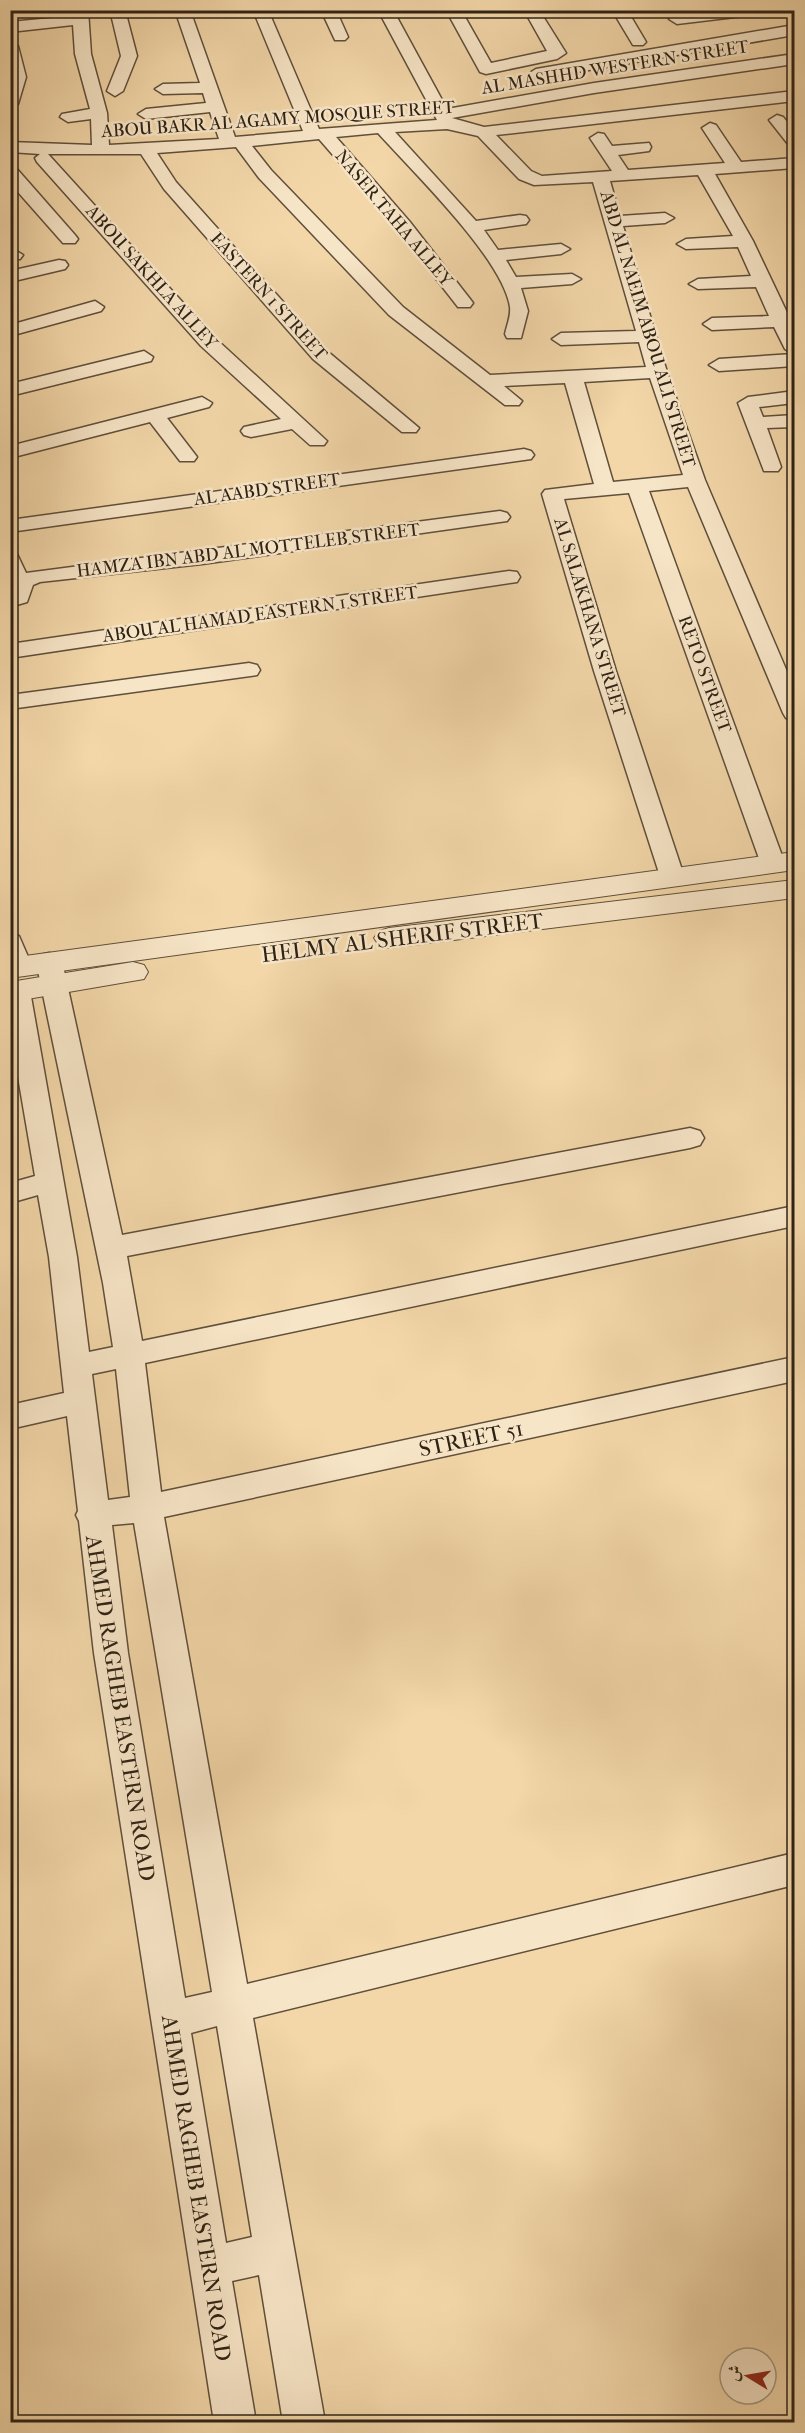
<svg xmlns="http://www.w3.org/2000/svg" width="805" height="2433" font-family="'IM FELL French Canon',Amiri,serif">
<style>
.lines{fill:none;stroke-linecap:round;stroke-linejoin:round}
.minor-casing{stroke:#5f4f3b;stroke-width:3}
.tertiary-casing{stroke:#5f4f3b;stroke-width:2}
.minor{fill:#f7e5c7;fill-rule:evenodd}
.tertiary{fill:#f7e5c7;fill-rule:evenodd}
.labels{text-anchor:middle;stroke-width:5;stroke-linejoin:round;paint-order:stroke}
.far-street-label{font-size:18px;fill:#2e2216;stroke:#f7e5c7}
.street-label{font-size:22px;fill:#2e2216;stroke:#f7e5c7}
</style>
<rect width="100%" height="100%" fill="#f3d7a9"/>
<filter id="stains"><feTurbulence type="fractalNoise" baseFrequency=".00333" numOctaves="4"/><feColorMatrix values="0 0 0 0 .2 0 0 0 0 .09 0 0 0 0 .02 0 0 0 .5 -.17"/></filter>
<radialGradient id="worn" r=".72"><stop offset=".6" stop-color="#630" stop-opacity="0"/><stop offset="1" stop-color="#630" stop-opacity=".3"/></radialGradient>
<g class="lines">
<g class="minor-casing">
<g id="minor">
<path d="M72 10H88L91 54 107 113 109 145 219 139 210 112 146 119 138 114 146 109 206 103 203 93 163 94 155 89 163 84 200 83 175 10H190L235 137 303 131 253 10H268L319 129 437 120 378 10H393L447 109 594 83 794 54V64L594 93 452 118 484 127 794 91V101L496 135 531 171 542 176 612 171 590 138 598 133 604 134 612 146 649 143 651 147 649 151 618 155 628 170 725 163 702 128 710 123 716 125 741 162 794 158V168L715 174 753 241 791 321 794 330V366L719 371 709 365 719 359 793 354 785 349 774 327 712 330 703 324 712 318 769 316 756 287 698 289 689 284 698 279 751 276 738 247 686 249 677 244 686 239 733 236 698 175 610 181 620 216 665 213 674 218 665 223 623 226 667 372 705 480 794 688V720L786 718 783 713 688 487 649 491 785 864 782 869 773 872 764 869 761 864 629 493 564 499 616 671 684 876 681 882 672 884 663 882 660 876 594 671 542 494 545 490 594 484 565 383 504 386 522 401 519 405H505L389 315 259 178 236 147 157 153 176 182 327 351 419 428 416 432H402L313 359 164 189 141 154H48L215 338 327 441 324 445H310L292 429 251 437 244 435 241 431 244 427 281 419 201 346 37 162 35 158 40 154 10 152V142L92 145 91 119 68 122 60 117 62 114 90 109 75 54 73 25 10 32V22L73 16ZM447 129 478 136 519 179 534 185 593 182 636 331 561 333 552 339 561 345 639 342 646 367 490 375 403 307 271 170 252 146 319 139 398 230 458 307H470L473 303 470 299 410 222 336 137 378 133C413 172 503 259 510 307 511 316 507 325 505 334L507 338H521L528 311 521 288 572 284 581 279 572 274 516 277 506 260 561 254 570 249 561 244 498 250 484 230 526 224 529 220 526 216 520 215 476 221 395 132ZM650 378 683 475 613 482 584 382Z"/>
<path d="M110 10H125L137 56 123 91 115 96 107 91 121 56Z"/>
<path d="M321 10H336L348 37 345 40H335Z"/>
<path d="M446 10H461L491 63 547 51 524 10H539L566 53 557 59 486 74 480 72Z"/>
<path d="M612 10H627L646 42 643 45H633Z"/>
<path d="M710 10H759L752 15 677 24 669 19 677 14Z"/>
<path d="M794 25V35L536 79 528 74 536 69Z"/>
<path d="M10 41 18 46 26 77 18 104 10 109Z"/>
<path d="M777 115 783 117 794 130V145L788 144 769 120Z"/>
<path d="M10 168 17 169 75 235 78 239 75 243H63L10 183Z"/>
<path d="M10 247 23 255 20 259H10Z"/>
<path d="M59 260 65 261 68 265 65 269 10 282V271Z"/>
<path d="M95 301 104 307 101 311 10 336V325Z"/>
<path d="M144 351 153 357 151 361 10 396V384Z"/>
<path d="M794 391V403L759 407 763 417 794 415V427L767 428 781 467 778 471H764L738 403 748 397Z"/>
<path d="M202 397 212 403 209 407 167 418 197 457 194 461H180L150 422 10 458V446Z"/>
<path d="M524 449 531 451 534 455 531 459 10 532V520Z"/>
<path d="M500 511 507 513 510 517 507 521 202 564 40 582 33 585 27 602 10 607V552L17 554 26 573Z"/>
<path d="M509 571 517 572 520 577 517 582 10 658V644Z"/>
<path d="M249 663 257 665 260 670 257 675 10 709V695Z"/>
<path d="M10 934 19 936 32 966 28 972 19 974 10 972Z"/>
<path d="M49 953 58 955 62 961 122 1235 690 1128 700 1131 704 1138 700 1145 690 1148 127 1256 142 1341 794 1206V1226L145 1363 161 1492 794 1357V1381L164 1517 247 1984 794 1853V1885L253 2018 325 2422H283L259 2275 232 2281 256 2422H214L94 1653 79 1521 76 1515 78 1511 67 1416 10 1429V1405L64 1393 49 1257 38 1195 10 1203V1183L35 1176 10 1030V984L17 982 26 985 30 991 77 1257 89 1352 113 1347 103 1283 36 961 40 955ZM116 1369 130 1497 108 1500 92 1374ZM134 1523 212 1992 185 1998 128 1653 112 1525ZM217 2026 252 2237 226 2243 191 2033Z"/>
</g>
</g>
<g class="tertiary-casing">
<g id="tertiary">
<path d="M794 852V870L10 978V958Z"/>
<path d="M794 880V898L389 948 379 945 374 938 379 931 389 928Z"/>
<path d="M133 962 144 965 148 972 144 979 10 1002V982Z"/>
</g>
</g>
<use href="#minor" class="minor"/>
<use href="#tertiary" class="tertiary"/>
</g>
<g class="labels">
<g class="far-street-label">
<text transform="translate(615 67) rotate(-9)" y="6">AL MASHHD WESTERN STREET</text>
<text transform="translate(278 119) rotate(-4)" y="6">ABOU BAKR AL AGAMY MOSQUE STREET</text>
<text transform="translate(394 218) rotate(50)" y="6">NASER TAHA ALLEY</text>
<text transform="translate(152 277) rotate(48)" y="6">ABOU SAKHLA ALLEY</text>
<text transform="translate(269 296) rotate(48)" y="6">EASTERN 1 STREET</text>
<text transform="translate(648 329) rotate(73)" y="6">ABD AL NAEIM ABOU ALI STREET</text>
<text transform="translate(267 489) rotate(-8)" y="6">AL AABD STREET</text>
<text transform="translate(248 550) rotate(-7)" y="6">HAMZA IBN ABD AL MOTTELEB STREET</text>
<text transform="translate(260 614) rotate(-8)" y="6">ABOU AL HAMAD EASTERN 1 STREET</text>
<text transform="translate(590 617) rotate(73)" y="6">AL SALAKHANA STREET</text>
<text transform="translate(705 674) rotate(70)" y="6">RETO STREET</text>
</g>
<g class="street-label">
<text transform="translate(402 937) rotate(-7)" y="8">HELMY AL SHERIF STREET</text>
<text transform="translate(471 1438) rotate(-12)" y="8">STREET 51</text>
<text transform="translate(121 1708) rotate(81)" y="8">AHMED RAGHEB EASTERN ROAD</text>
<text transform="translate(197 2188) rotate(81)" y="8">AHMED RAGHEB EASTERN ROAD</text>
</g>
</g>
<rect width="805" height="2433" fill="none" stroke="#f3d7a9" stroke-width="36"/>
<rect x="12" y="12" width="781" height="2409" fill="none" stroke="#2e2216" stroke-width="3"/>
<rect x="18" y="18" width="769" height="2397" fill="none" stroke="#2e2216" stroke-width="1.5"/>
<g transform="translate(748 2376) rotate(281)"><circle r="28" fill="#f7e5c7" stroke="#a79780" stroke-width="1.5"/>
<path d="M0-4.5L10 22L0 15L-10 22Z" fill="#8f2418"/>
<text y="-9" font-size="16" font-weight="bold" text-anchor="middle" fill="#2e2216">ش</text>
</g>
<rect width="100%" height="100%" filter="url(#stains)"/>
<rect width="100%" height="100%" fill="url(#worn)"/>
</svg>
